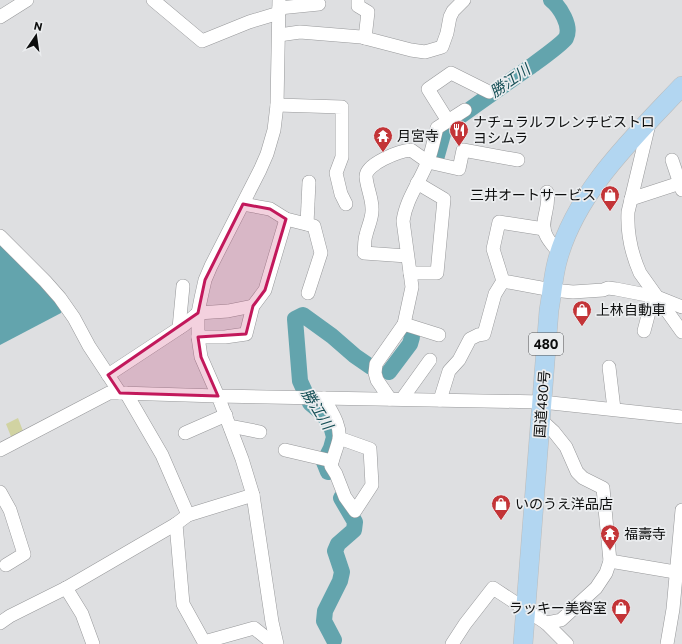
<svg xmlns="http://www.w3.org/2000/svg" width="682" height="644" font-family="Commissioner,'Noto Sans JP',sans-serif">
<style>
.green{fill:#d1d3a2}
.water{fill:#63a4ad}
.lines{fill:none;stroke-linecap:round;stroke-linejoin:round}
.river{stroke:#63a4ad;stroke-width:16}
.minor-casing{stroke:#97989a;stroke-width:14}
.highway-casing{stroke:#bbbcbc;stroke-width:20}
.minor{stroke:#fff;stroke-width:13}
.highway{stroke:#b2d6f1;stroke-width:19}
.marked{fill:#c2185b;fill-opacity:0.2;stroke:#c2185b;stroke-width:3;stroke-linejoin:round}
.labels{text-anchor:middle;stroke-width:3.5;stroke-linejoin:round;paint-order:stroke}
.shield{fill:#ebedef;stroke:#505152;stroke-width:1}
.shield-label{font-size:13px;font-weight:bold;fill:#0d0e0e}
.poi-label{font-size:14px;fill:#0d0e0e;stroke:#ebedef;text-anchor:start}
.street-label{font-size:14px;fill:#0d0e0e;stroke:#ebedef}
.water-label{font-size:15px;font-style:italic;fill:#144e55;stroke:#ebedef}
</style>
<rect width="100%" height="100%" fill="#dedfe1"/>
<path class="green" d="M18 418 23 431 12 439 6 424Z"/>
<path class="water" d="M0 243 42 284 62 309 61 313 0 345Z"/>
<g class="lines">
<g class="river">
<path d="M436 159 445 127C473 107 501 87 530 67 538 61 561 45 566 38 572 26 560 7 551 0"/>
<path d="M389 372 410 344 412 337"/>
<path d="M328 472 324 462 331 448 334 437 331 426 322 413 310 403 300 381 295 319 303 315 332 336 355 356 371 367"/>
<path d="M334 640 324 621 325 611 340 581 342 572 335 551 338 544 354 530 355 522 341 498"/>
</g>
<g class="minor-casing">
<g id="minor">
<path d="M153 0 202 41 249 22 279 13"/>
<path d="M279 0 277 105 274 130 267 154 260 170 211 266 205 280 201 298 198 313V337L201 357 218 396 542 402 682 417"/>
<path d="M358 0V6L368 12 365 38"/>
<path d="M279 8 319 4"/>
<path d="M0 17 27 0"/>
<path d="M279 35 300 32 361 37 411 50 425 52 442 47 447 33 450 17 453 11 464 0"/>
<path d="M277 105 342 107V157L336 173 341 194 346 204"/>
<path d="M650 120 628 212C627 232 632 255 640 273L682 332"/>
<path d="M448 121 428 89 451 73 489 92"/>
<path d="M672 160 682 190"/>
<path d="M547 192C551 206 539 222 546 235 549 242 555 247 559 253"/>
<path d="M631 199 680 183"/>
<path d="M243 204 270 209 286 219 314 226 321 253 308 293"/>
<path d="M307 224 309 182"/>
<path d="M0 236 45 281 60 298 74 318 89 346 120 393 218 396 242 459 253 495 272 622 277 644"/>
<path d="M407 256 364 253C365 247 364 241 366 235 368 226 373 217 372 208 372 198 367 188 366 177 365 164 399 151 411 150L428 162 459 169 463 150 518 160"/>
<path d="M410 273H437L444 199 417 183"/>
<path d="M503 281 552 290 573 292 603 290 608 288 616 289 657 297 682 307"/>
<path d="M404 324 439 335"/>
<path d="M179 328 183 286"/>
<path d="M644 331 653 297"/>
<path d="M198 337H225L246 334 253 306 265 290 286 219"/>
<path d="M609 367 614 409"/>
<path d="M108 375 184 325 198 313 228 311 253 306"/>
<path d="M126 393 162 455 188 515"/>
<path d="M324 398C330 410 341 424 339 439 337 448 333 457 331 466L336 474 345 497 355 511 372 485 370 449 339 438"/>
<path d="M390 399 377 380 375 373 376 364 404 324 412 287 403 221C406 199 420 182 428 161 432 151 434 139 437 128L465 110"/>
<path d="M402 399 430 360"/>
<path d="M440 400 449 371 459 360 470 339 478 335 484 334 495 294 503 281 493 249 499 222 544 229"/>
<path d="M540 419 554 432 566 447 577 472 583 478 603 488 610 561 606 573 596 588 561 620 546 623"/>
<path d="M231 429 235 427 260 432"/>
<path d="M185 433 226 415"/>
<path d="M0 450 109 393H120"/>
<path d="M285 450 332 461"/>
<path d="M0 492 10 510 24 554 6 565"/>
<path d="M176 524 183 604 204 642 254 628 274 644"/>
<path d="M610 561 675 572"/>
<path d="M66 588 82 614 93 644"/>
<path d="M0 623 10 616 66 588 176 524 188 515 253 495"/>
<path d="M452 644 465 624 493 588 546 623 567 644"/>
<path d="M667 644 673 609 682 510"/>
</g>
</g>
<g class="highway-casing">
<path id="highway" d="M523 644 549 310C552 294 553 277 557 262 575 192 634 137 682 86"/>
</g>
<use href="#minor" class="minor"/>
<use href="#highway" class="highway"/>
</g>
<path class="marked" d="M243 204 270 209 286 219 265 290 253 306 246 334 198 337 201 357 218 396 120 393 108 375 198 313 205 280Z"/>
<defs>
<g id="restaurant-pin" transform="scale(1)"><path d="M0 17L-7.5 6A9.5 9.5 0 1 1 7.5 6Z" fill="#c33437" stroke="#ebedef"/><path d="M-5-6h1v4h1v-4h1v4h1v-4h1v5L-1.5 .5V6h-2V.5L-5-1ZM5-6V6H3V1.5H1.5Q1.5-4 5-6Z" fill="#fff"/></g>
<g id="temple-pin" transform="scale(1)"><path d="M0 17L-7.5 6A9.5 9.5 0 1 1 7.5 6Z" fill="#c33437" stroke="#ebedef"/><path d="M0-6L5-2H3V0L6.5 2.5H4V6H1.5V3h-3V6H-4V2.5H-6.5L-3 0V-2H-5Z" fill="#fff"/></g>
<g id="shop-pin" transform="scale(1)"><path d="M0 17L-7.5 6A9.5 9.5 0 1 1 7.5 6Z" fill="#c33437" stroke="#ebedef"/><path d="M-5-2.5h2.3a2.7 3.5 0 0 1 5.4 0H5L5.5 6h-11ZM-1.5-2.5h3a1.5 2.3 0 0 0-3 0Z" fill="#fff"/></g>
</defs>
<g fill-rule="evenodd">
<use href="#restaurant-pin" x="459" y="130"/>
<use href="#temple-pin" x="383" y="136"/>
<use href="#shop-pin" x="610" y="195"/>
<use href="#shop-pin" x="582" y="310"/>
<use href="#shop-pin" x="501" y="504"/>
<use href="#temple-pin" x="610" y="534"/>
<use href="#shop-pin" x="621" y="608"/>
</g>
<g class="labels">
<rect class="shield" x="529" y="333" width="34" height="22" rx="3"/>
<g class="shield-label">
<text x="546" y="349">480</text>
</g>
<g class="poi-label">
<text x="473" y="127">ナチュラルフレンチビストロ<tspan x="473" dy="16">ヨシムラ</tspan></text>
<text x="397" y="141">月宮寺</text>
<text x="596" y="200" text-anchor="end">三井オートサービス</text>
<text x="596" y="315">上林自動車</text>
<text x="515" y="509">いのうえ洋品店</text>
<text x="624" y="539">福壽寺</text>
<text x="607" y="613" text-anchor="end">ラッキー美容室</text>
</g>
<g class="street-label">
<text transform="translate(542 404) rotate(-86)" y="5">国道480号</text>
</g>
<g class="water-label">
<text transform="translate(510 81) rotate(-35)" y="5">勝江川</text>
<text transform="translate(317 409) rotate(58)" y="5">勝江川</text>
</g>
</g>
<g transform="translate(36 36) rotate(13)" stroke="#ebedef" stroke-width="3" paint-order="stroke">
<path d="M0-3L7 15L0 10L-7 15Z" fill="#0d0e0e"/>
<text y="-6" font-size="11" font-weight="bold" text-anchor="middle" fill="#0d0e0e">N</text>
</g>
</svg>
